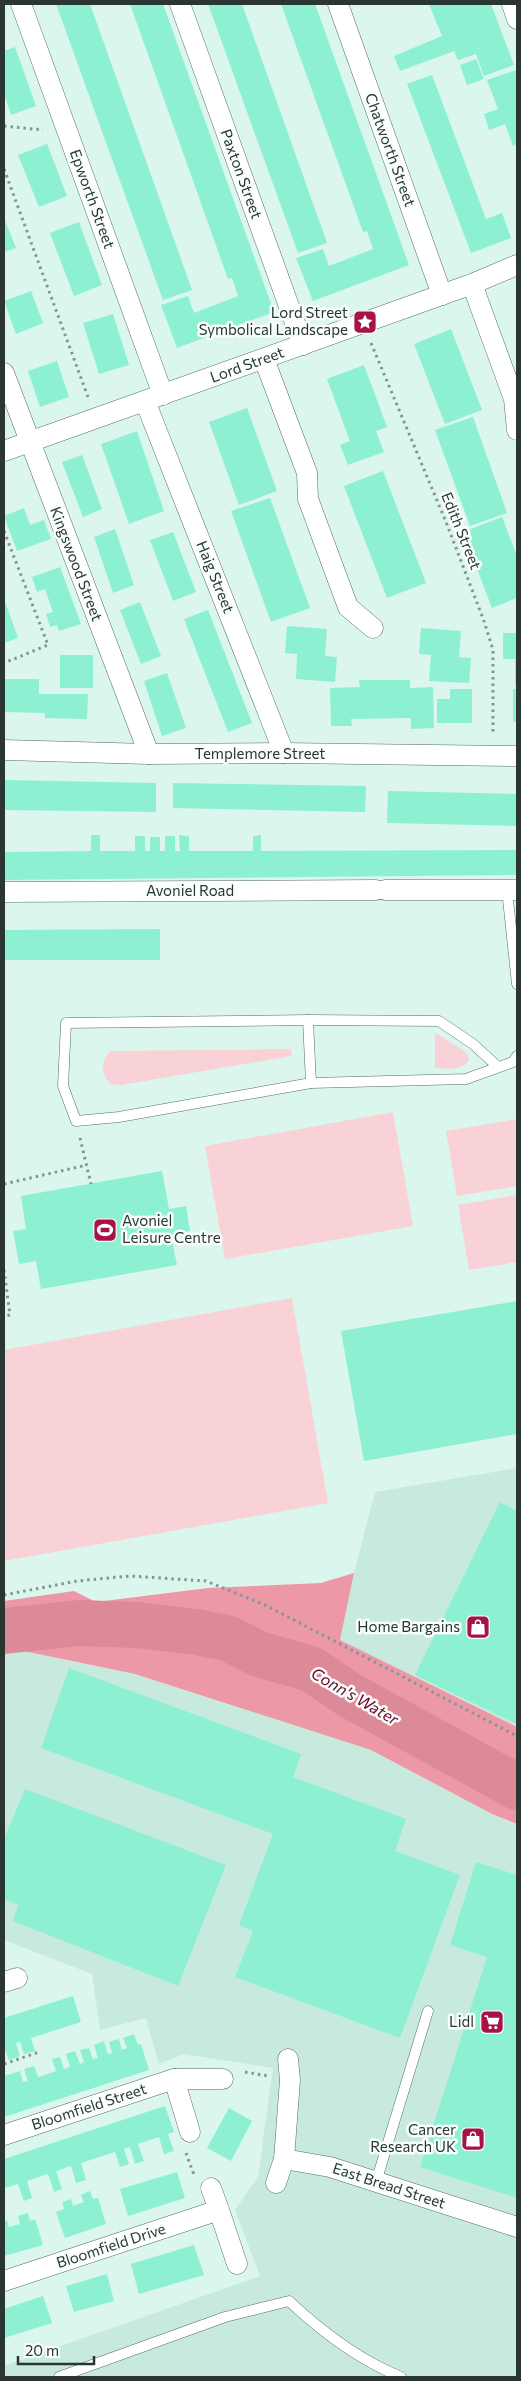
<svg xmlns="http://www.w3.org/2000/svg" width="521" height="2381" font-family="Commissioner,sans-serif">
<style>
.built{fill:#c8eade}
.green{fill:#f8d2d7}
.forest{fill:#ed98a7}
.water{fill:#dc8998}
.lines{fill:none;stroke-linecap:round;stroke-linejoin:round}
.river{stroke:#dc8998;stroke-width:46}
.building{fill:#8df0d2}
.lane-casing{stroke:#556c64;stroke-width:11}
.street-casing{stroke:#556c64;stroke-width:21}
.path{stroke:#849690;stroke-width:3;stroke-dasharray:2.5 4;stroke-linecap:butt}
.lane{stroke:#fff;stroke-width:10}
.street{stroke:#fff;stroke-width:20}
.labels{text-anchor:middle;stroke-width:5;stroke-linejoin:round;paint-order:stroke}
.street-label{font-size:15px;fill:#2b3532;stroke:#f8fefc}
.poi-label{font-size:15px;fill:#2b3532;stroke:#f8fefc;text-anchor:end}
.water-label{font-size:16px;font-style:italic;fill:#6c042b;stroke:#f8fefc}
</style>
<rect width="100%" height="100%" fill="#dbf6ec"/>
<g class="built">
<path d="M517 1468V1727L340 1640 354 1573 375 1492Z"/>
<path d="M4 1647 135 1674 371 1750 492 1814 517 1825V2377H4V2366L260 2276 235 2210 258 2177 273 2068 184 2054 159 2064 146 2018 100 2030 92 1974 4 1940Z"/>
</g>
<g class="green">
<path d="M435 1034H438L467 1053 469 1060C461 1072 447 1068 435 1068Z"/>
<path d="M291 1049 292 1056 121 1085 110 1084C101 1072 100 1062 111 1051Z"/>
<path d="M393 1112 413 1226 225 1259 205 1146Z"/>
<path d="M517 1119V1186L457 1196 446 1131Z"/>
<path d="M517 1195V1262L469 1270 458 1205Z"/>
<path d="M292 1298 328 1503 4 1561V1350Z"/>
</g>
<path class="forest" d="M354 1573 340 1640 517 1727V1769L393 1710 372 1705 380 1726 495 1782 517 1801V1824L492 1814 371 1750 135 1674 4 1647V1601L74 1591 96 1602 208 1588 321 1583Z"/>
<path class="water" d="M371 1705 393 1710 517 1769V1801L495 1782 380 1726Z"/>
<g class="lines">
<path class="river" d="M4 1631 79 1623 137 1625 196 1632 227 1638 259 1654 311 1669 351 1696 517 1787"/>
</g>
<g class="building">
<path d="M56 4H90L192 290 163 300Z"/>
<path d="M130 4H163L274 312 177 348 161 305 188 296 194 313 238 296 232 278 228 279Z"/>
<path d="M208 4H242L327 243 298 253Z"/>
<path d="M281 4H315L409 265 313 301 296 258 323 249 329 266 373 249 367 231 363 232Z"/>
<path d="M429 4H491L514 65 484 76 476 54 458 60 454 51 400 71 394 56 442 36Z"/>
<path d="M15 47 36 106 11 115 4 93V51Z"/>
<path d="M476 59 484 79 467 85 460 65Z"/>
<path d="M516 70 517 144 513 146 505 124 489 130 484 114 498 109 487 80Z"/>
<path d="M432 75 486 219 502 213 511 238 471 253 407 84Z"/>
<path d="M47 144 67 196 39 207 18 155Z"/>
<path d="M4 218 16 248 4 252Z"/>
<path d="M79 222 102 285 74 296 50 233Z"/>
<path d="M31 291 43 323 16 334 4 301Z"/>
<path d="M113 314 129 365 99 374 83 323Z"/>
<path d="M451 329 482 410 445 424 414 344Z"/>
<path d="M57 361 69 397 40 407 28 371Z"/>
<path d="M364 365 387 427 376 431 384 452 348 465 340 445 350 441 327 379Z"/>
<path d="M247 408 277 491 239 505 209 422Z"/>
<path d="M473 417 507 513 470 526 435 430Z"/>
<path d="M137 431 164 511 129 524 101 444Z"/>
<path d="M82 455 102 509 83 517 62 462Z"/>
<path d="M383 471 426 583 387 598 344 486Z"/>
<path d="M270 498 310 608 271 622 231 511Z"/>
<path d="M24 508 30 525 44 520 51 539 17 551 4 516Z"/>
<path d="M502 517 517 556V598L492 608 463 532Z"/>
<path d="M115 529 134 585 113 593 94 537Z"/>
<path d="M173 532 196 592 173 601 150 540Z"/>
<path d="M60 567 81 624 59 631 57 625 50 627 46 614 53 612 45 589 37 592 32 577Z"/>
<path d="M4 599 18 638 4 643Z"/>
<path d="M140 602 161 656 141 664 120 610Z"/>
<path d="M208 610 252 723 228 732 184 619Z"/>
<path d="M287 626 327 629 325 656 337 657 335 682 296 679 297 654 285 653Z"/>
<path d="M421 628 461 631 459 657 471 658 469 683 429 681 431 655 419 654Z"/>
<path d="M503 633H517V685H515V659H503Z"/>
<rect x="60" y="655" width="33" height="33"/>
<path d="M167 673 186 728 162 736 144 681Z"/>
<path d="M5 679H39V694H88L87 719 45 718V713L4 712Z"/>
<path d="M359 680H410V688L433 687 434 728 411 729V718L351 719 352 726H331L330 688 360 687Z"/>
<path d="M450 689H472V723H437V699H450Z"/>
<rect x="513" y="689" width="4" height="33"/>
<path d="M4 780 156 783V812L4 810Z"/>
<path d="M173 783 366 786 365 812 173 808Z"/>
<path d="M388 791 517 794V826L387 823Z"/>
<path d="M91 835H100V851H135V836H145V851H150V837H160V851H165V836H175V851H180L179 835 189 836V851H253V836L261 835V851L517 850V875L4 880V852L91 851Z"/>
<path d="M160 929V960H4V930Z"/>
<path d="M162 1171 169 1209 186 1206 190 1231 171 1235 177 1265 41 1289 36 1261 19 1264 13 1231 26 1229 21 1196Z"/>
<path d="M517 1301V1434L364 1461 341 1331Z"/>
<path d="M500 1502 517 1511V1724L415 1675Z"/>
<path d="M69 1668 301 1754 293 1777 406 1819 395 1851 460 1875 400 2038 235 1977 253 1931 239 1925 273 1834 41 1748Z"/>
<path d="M25 1789 226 1865 178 1986 13 1921 18 1905 4 1899V1839Z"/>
<path d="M476 1862 517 1875V2198L420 2167 487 1957 450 1945Z"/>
<path d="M73 1996 81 2022 31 2038 35 2051 24 2054 20 2042 16 2043 20 2056 9 2060 4 2047V2018Z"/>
<path d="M134 2034 138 2045 141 2044 149 2070 4 2117V2076L20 2071 23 2082 28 2081 24 2069 34 2066 38 2077 42 2076 56 2071 52 2059 60 2057 64 2069 70 2067 66 2054 75 2051 80 2064 84 2062 80 2050 89 2048 93 2059 98 2058 94 2045 104 2041 108 2054 112 2053 109 2042 119 2039 122 2050 127 2048 123 2038Z"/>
<path d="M165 2106 174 2132 168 2134 174 2151 164 2154 159 2137 138 2144 144 2161 135 2164 130 2147 124 2149 129 2164 120 2167 115 2152 81 2163 86 2180 76 2183 71 2166 56 2171 62 2189 54 2192 48 2174 27 2181 32 2198 24 2201 18 2184 4 2188V2159Z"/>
<path d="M229 2108 252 2121 231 2161 207 2148Z"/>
<path d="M177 2172 185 2198 128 2216 120 2189Z"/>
<path d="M90 2191 93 2199 98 2198 106 2224 65 2238 56 2212 64 2209 62 2202 71 2199 73 2206 84 2202 81 2195Z"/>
<path d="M28 2213 30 2221 35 2219 43 2245 4 2256V2221L7 2220 9 2227 20 2224 18 2216Z"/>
<path d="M194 2245 204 2275 139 2294 131 2264Z"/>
<path d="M107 2274 114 2301 74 2312 66 2286Z"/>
<path d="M43 2296 52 2323 4 2338V2309Z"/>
</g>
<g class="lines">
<g class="lane-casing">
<g id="lane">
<path d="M507 890 517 984"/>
<path d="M308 1020 311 1083"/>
<path d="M497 1066 473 1044 439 1021 308 1020 66 1023 63 1086 76 1121 119 1117 311 1083 466 1079 513 1062 517 1056"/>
<path d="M376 2182 428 2011"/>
<path d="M59 2377 225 2317 289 2301C322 2332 359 2360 401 2377"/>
</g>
</g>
<g class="street-casing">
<g id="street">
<path d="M21 4 163 395"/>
<path d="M180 4 303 345"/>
<path d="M338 4 442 295"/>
<path d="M512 4 517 19"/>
<path d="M472 284 514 399 517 430"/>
<path d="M264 359 307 473 308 499 348 607 373 628"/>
<path d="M4 373 149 754"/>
<path d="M145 401 284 753"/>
<path d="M4 451 472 284 517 265"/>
<path d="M4 750 149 754 284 753 517 756"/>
<path d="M385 890H517"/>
<path d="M4 892 376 890"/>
<path d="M4 1982 17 1978"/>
<path d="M174 2079 190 2132"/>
<path d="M4 2135 174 2079H223"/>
<path d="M284 2159 290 2080 288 2059"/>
<path d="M276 2183 284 2159 330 2167 517 2227"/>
<path d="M211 2188 219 2210"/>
<path d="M4 2281 219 2210 237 2264"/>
</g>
</g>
<g class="path">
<path d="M4 126 43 130"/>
<path d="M4 169 88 397"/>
<path d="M371 343 446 522 484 621 493 650V733"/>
<path d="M4 531 48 645 4 663"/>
<path d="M80 1138 91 1184"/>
<path d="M4 1184 87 1165"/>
<path d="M4 1270 10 1315 4 1316"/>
<path d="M4 1595 77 1581 130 1576 206 1581 265 1605 517 1736"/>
<path d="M4 2064 39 2052"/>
<path d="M245 2072 268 2076"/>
<path d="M186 2153 194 2175"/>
</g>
<use href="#lane" class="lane"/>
<use href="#street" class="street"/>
</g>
<defs>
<g id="sight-square" transform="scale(1.25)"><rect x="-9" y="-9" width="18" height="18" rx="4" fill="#a71247" stroke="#f8fefc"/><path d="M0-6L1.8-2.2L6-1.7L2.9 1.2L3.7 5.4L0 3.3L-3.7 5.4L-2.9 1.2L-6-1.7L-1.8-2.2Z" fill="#fff"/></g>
<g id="stadium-square" transform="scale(1.25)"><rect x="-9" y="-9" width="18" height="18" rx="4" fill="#a71247" stroke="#f8fefc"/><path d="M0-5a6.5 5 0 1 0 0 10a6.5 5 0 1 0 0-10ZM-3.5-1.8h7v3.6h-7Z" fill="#fff"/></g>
<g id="shop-square" transform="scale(1.25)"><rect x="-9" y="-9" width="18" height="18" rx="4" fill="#a71247" stroke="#f8fefc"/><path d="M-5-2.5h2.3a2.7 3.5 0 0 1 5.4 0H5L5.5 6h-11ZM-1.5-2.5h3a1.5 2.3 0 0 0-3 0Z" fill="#fff"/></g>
<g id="supermarket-square" transform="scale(1.25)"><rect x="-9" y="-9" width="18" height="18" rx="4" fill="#a71247" stroke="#f8fefc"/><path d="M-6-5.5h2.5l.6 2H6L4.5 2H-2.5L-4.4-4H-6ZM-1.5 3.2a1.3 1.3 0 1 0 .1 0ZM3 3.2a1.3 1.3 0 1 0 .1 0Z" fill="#fff"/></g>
</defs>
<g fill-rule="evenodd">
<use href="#sight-square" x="365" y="322"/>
<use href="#stadium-square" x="105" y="1230"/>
<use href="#shop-square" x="478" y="1627"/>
<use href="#supermarket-square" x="492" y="2022"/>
<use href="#shop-square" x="473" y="2139"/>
</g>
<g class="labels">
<g class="street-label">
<text transform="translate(390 150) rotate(70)" y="5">Chatworth Street</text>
<text transform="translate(241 174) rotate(70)" y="5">Paxton Street</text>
<text transform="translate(92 199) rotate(70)" y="5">Epworth Street</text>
<text transform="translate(247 365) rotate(-20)" y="5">Lord Street</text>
<text transform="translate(461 531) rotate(68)" y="5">Edith Street</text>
<text transform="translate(76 564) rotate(69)" y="5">Kingswood Street</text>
<text transform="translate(215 577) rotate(68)" y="5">Haig Street</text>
<text x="260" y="759">Templemore Street</text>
<text x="190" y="896">Avoniel Road</text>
<text transform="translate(89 2107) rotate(-18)" y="5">Bloomfield Street</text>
<text transform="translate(389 2186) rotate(18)" y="5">East Bread Street</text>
<text transform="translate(111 2246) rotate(-18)" y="5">Bloomfield Drive</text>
</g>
<g class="poi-label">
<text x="348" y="318">Lord Street<tspan x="348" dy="17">Symbolical Landscape</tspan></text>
<text x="122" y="1226" text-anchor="start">Avoniel<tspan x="122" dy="17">Leisure Centre</tspan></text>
<text x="460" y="1632">Home Bargains</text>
<text x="474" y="2027">Lidl</text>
<text x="456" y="2135">Cancer<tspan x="456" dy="17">Research UK</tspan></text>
</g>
<g class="water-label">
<text transform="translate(355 1696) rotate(30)" y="6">Conn's Water</text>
</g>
</g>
<rect width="521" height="2381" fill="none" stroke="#2b3532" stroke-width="10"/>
<path d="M18 2356v8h76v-8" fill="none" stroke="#2b3532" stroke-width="2.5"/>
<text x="25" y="2356" font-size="15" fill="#2b3532" stroke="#f8fefc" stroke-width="4" paint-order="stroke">20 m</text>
</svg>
